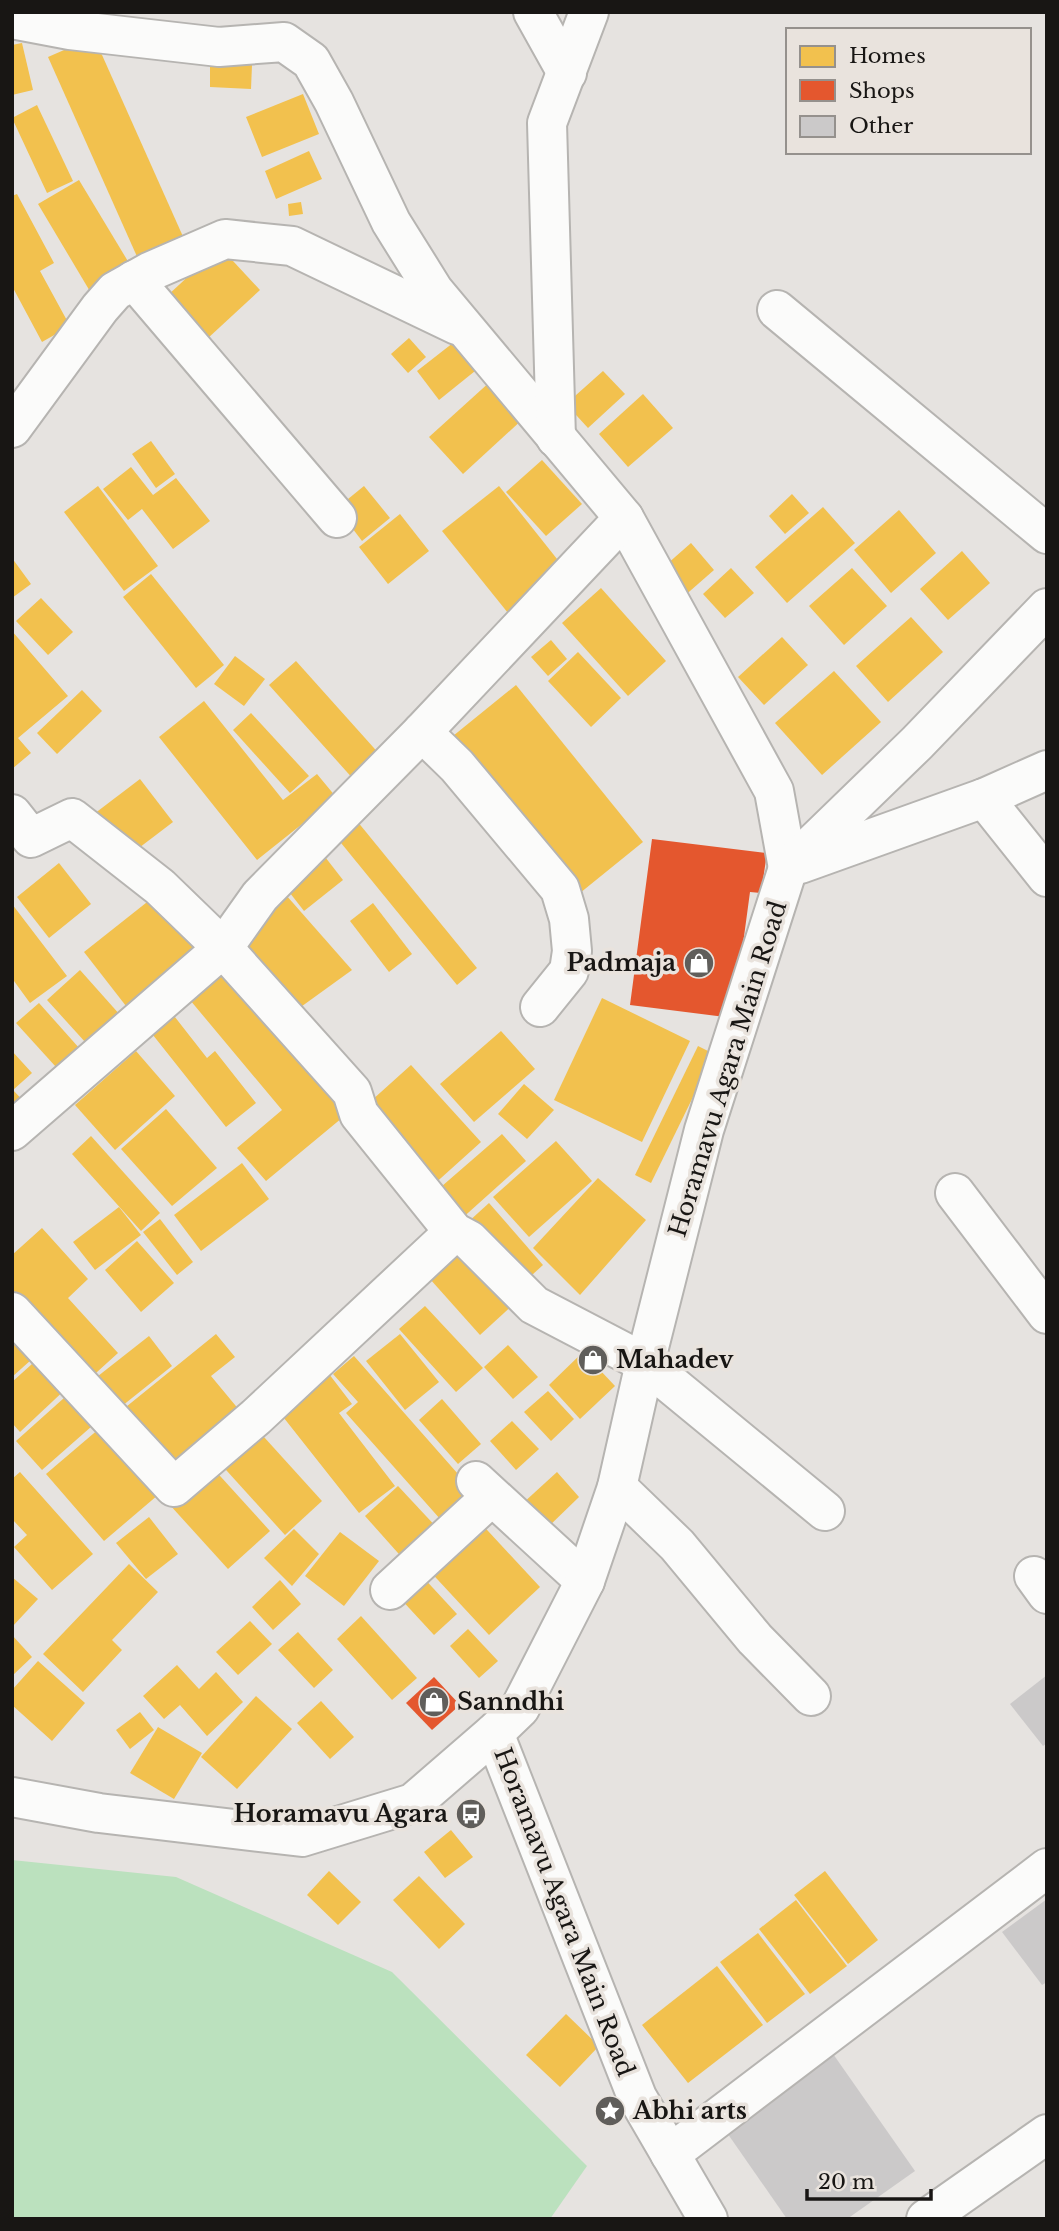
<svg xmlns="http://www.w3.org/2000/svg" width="1059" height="2231" font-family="'Libre Baskerville',serif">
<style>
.green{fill:#bbe1be}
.homes{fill:#f2c14e}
.shops{fill:#e4572e}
.building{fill:#cbc9c9}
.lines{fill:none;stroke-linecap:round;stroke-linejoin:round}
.street-casing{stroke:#b6b4b1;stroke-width:42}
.secondary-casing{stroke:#b6b4b1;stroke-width:42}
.street{stroke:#fbfbfa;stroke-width:38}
.secondary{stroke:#fbfbfa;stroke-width:38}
.labels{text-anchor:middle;stroke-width:7;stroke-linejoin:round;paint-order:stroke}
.poi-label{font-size:24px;font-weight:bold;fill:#181614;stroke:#e9e3dd;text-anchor:start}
.street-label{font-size:24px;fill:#181614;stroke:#e9e3dd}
</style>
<rect width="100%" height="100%" fill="#e6e3e0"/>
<path class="green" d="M12 1860 176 1877 392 1972 587 2166 550 2219H12Z"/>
<g class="homes">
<path d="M94 37 189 250 143 270 48 57Z"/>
<path d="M22 43 33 90 12 95V45Z"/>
<path d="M210 63 252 65 251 89 210 87Z"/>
<path d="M303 94 319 134 262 157 246 117Z"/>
<path d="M37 105 73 181 47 193 12 118Z"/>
<path d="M309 151 322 179 276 199 265 171Z"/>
<path d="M79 180 132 268 91 293 38 204Z"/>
<path d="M17 194 54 263 40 271 70 326 42 342 12 286V196Z"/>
<path d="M301 202 303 214 289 216 288 204Z"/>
<path d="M220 247 260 290 207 339 167 296Z"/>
<path d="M409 338 426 357 408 373 391 354Z"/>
<path d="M458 339 480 367 439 400 417 371Z"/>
<path d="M603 371 625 394 588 428 566 404Z"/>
<path d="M492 380 525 417 463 474 429 437Z"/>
<path d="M643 394 673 428 628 467 599 434Z"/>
<path d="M151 441 175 474 156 488 132 454Z"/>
<path d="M542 460 582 504 546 536 506 492Z"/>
<path d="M131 467 153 495 176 478 210 521 173 549 142 509 128 520 103 489Z"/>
<path d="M98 486 158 566 124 591 64 512Z"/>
<path d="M364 486 390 518 362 541 337 508Z"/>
<path d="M499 486 565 569 508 613 442 531Z"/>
<path d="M792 494 809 513 785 534 769 516Z"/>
<path d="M823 507 855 543 787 603 755 567Z"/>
<path d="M899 510 936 553 891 593 854 550Z"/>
<path d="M400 514 429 551 388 584 359 547Z"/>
<path d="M691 543 714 570 682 598 658 572Z"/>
<path d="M962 551 990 583 948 620 920 589Z"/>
<path d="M12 558 31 584 12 598Z"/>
<path d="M731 568 754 593 725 618 703 594Z"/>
<path d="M852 568 887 606 844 645 809 606Z"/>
<path d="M151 574 224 665 196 688 123 597Z"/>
<path d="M601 588 666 661 628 696 562 623Z"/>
<path d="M41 598 73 632 48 655 16 621Z"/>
<path d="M911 617 943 652 888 702 856 666Z"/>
<path d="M12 631 68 696 18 738 31 753 12 769Z"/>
<path d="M782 637 808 665 764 705 738 677Z"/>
<path d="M551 640 567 659 548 676 531 657Z"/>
<path d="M578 652 621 698 591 727 548 681Z"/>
<path d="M235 656 265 679 244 706 214 684Z"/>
<path d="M296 661 382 757 355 781 269 685Z"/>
<path d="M834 671 881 722 822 775 775 723Z"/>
<path d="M516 685 643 842 580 893 453 736Z"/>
<path d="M82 690 102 711 57 754 37 733Z"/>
<path d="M204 701 283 800 317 774 336 797 257 860 159 737Z"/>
<path d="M251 713 309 776 290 793 233 730Z"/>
<path d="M140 779 173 822 127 857 94 814Z"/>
<path d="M357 821 477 968 457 985 337 838Z"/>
<path d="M322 853 343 880 304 911 283 884Z"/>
<path d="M59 863 91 904 49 938 17 897Z"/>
<path d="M156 895 206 959 133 1015 84 952Z"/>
<path d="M286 895 352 970 298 1009 236 945Z"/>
<path d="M373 903 412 954 389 972 350 921Z"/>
<path d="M12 904 67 976 30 1003 14 981 12 983Z"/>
<path d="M232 963 354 1108 266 1181 237 1148 282 1110 190 1000Z"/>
<path d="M80 970 129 1025 96 1054 47 1000Z"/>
<path d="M602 998 690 1041 642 1142 554 1100Z"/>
<path d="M39 1003 88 1058 66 1078 16 1023Z"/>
<path d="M171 1012 207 1058 215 1051 256 1103 226 1127 149 1030Z"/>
<path d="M501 1031 535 1069 474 1122 440 1084Z"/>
<path d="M698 1046 714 1054 651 1183 635 1175Z"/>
<path d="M12 1051 32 1073 13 1090 29 1107 12 1121Z"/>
<path d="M136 1051 175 1096 115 1150 75 1105Z"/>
<path d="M411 1065 481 1142 431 1187 361 1110Z"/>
<path d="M524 1084 554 1110 527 1139 498 1114Z"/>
<path d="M166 1109 217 1168 172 1206 121 1149Z"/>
<path d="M502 1134 526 1161 459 1221 434 1193Z"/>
<path d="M91 1136 160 1213 141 1231 72 1154Z"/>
<path d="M556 1141 592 1181 529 1237 493 1197Z"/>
<path d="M242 1163 269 1199 201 1251 174 1215Z"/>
<path d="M598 1178 646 1220 580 1295 533 1248Z"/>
<path d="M489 1203 543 1265 521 1285 467 1223Z"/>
<path d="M119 1207 141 1235 95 1270 73 1242Z"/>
<path d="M160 1219 193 1262 177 1275 143 1232Z"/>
<path d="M42 1228 88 1279 68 1298 118 1353 86 1382 12 1299V1255Z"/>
<path d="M137 1241 174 1283 141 1312 105 1270Z"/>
<path d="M467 1246 517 1301 480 1335 430 1279Z"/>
<path d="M425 1306 483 1368 456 1392 399 1329Z"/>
<path d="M12 1319 41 1351 12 1377Z"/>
<path d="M216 1334 235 1357 211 1376 245 1417 173 1475 121 1411Z"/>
<path d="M400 1334 439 1382 405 1410 366 1361Z"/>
<path d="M149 1336 172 1366 117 1410 93 1380Z"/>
<path d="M508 1345 538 1377 513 1399 484 1367Z"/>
<path d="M583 1352 615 1386 580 1419 549 1385Z"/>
<path d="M42 1355 70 1385 20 1432 12 1423V1382Z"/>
<path d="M354 1356 473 1491 441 1520 346 1413 358 1402 333 1374Z"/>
<path d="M329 1374 352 1404 339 1413 395 1486 359 1513 280 1413Z"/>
<path d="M74 1389 100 1419 42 1470 16 1441Z"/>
<path d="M548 1391 574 1419 551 1441 524 1412Z"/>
<path d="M442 1399 481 1444 458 1464 419 1420Z"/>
<path d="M512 1421 539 1449 516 1470 490 1441Z"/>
<path d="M107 1422 165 1489 104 1541 46 1474Z"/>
<path d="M254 1426 322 1501 285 1535 217 1460Z"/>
<path d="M211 1466 270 1531 228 1569 169 1504Z"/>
<path d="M20 1472 93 1554 52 1590 14 1547 27 1535 12 1519V1479Z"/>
<path d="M557 1472 579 1497 545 1530 522 1504Z"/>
<path d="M398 1486 440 1531 406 1562 365 1516Z"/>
<path d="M149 1517 178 1554 146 1579 116 1543Z"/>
<path d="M476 1518 540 1587 489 1635 425 1566Z"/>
<path d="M294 1529 319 1554 292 1586 264 1558Z"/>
<path d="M340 1532 379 1561 344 1606 305 1576Z"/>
<path d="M129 1564 158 1592 112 1640 122 1650 83 1692 43 1654Z"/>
<path d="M421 1575 457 1614 434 1635 398 1596Z"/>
<path d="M12 1577 38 1599 12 1627Z"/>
<path d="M280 1580 301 1604 273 1630 252 1607Z"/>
<path d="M361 1616 417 1678 392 1700 337 1639Z"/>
<path d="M250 1621 272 1644 238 1675 216 1652Z"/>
<path d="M468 1629 498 1661 479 1678 450 1646Z"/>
<path d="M298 1632 333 1670 314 1688 278 1650Z"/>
<path d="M12 1635 32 1657 12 1676Z"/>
<path d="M38 1661 85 1703 52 1741 12 1705V1690Z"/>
<path d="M177 1665 199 1689 216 1672 243 1702 207 1736 180 1705 164 1719 143 1696Z"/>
<path d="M256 1696 292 1729 237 1789 201 1757Z"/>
<path d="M321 1701 354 1737 330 1759 297 1723Z"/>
<path d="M140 1712 154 1730 130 1749 116 1730Z"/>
<path d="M158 1727 202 1753 174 1799 130 1773Z"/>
<path d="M451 1830 473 1857 445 1878 424 1852Z"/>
<path d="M329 1871 361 1902 338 1925 307 1895Z"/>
<path d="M825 1871 878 1940 848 1964 794 1895Z"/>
<path d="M419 1876 465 1924 439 1949 393 1900Z"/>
<path d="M796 1900 847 1966 810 1994 759 1929Z"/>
<path d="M758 1933 805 1994 767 2023 720 1962Z"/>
<path d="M717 1966 763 2025 688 2083 642 2025Z"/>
<path d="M566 2014 599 2046 560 2087 526 2055Z"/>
</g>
<g class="shops">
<path d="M652 839 767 853 761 893 750 892 733 1018 630 1005Z"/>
<path d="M434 1677 460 1705 432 1730 406 1703Z"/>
</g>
<g class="building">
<path d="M1047 1675V1743L1043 1746 1010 1704Z"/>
<path d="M1047 1899V1982L1042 1985 1002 1932Z"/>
<path d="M831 2051 915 2171 847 2219H787L723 2127Z"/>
</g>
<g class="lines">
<g class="street-casing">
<g id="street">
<path d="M533 12 567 73"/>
<path d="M12 19 70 30 219 47 284 42 311 61 334 102 391 222 434 291 624 518 774 791 788 868"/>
<path d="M134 280 337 518"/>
<path d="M777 310 1047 534"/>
<path d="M12 428 100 308 115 291 149 272 225 239 292 246 457 325"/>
<path d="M556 438 547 123 589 12"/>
<path d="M422 732 457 766 560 889 569 919 572 951 569 971 540 1007"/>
<path d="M984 798 1047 877"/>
<path d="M12 814 31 838 72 818 160 887 223 948 352 1092 359 1114 454 1232 469 1240 534 1305 645 1363 825 1511"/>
<path d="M12 1131 223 948 260 896 422 732 624 518"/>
<path d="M955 1193 1047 1314"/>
<path d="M12 1312 174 1487 256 1417 454 1232"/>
<path d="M476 1481 585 1581"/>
<path d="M617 1487 677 1545 755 1639 811 1696"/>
<path d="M1034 1576 1047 1594"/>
<path d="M390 1590 491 1497"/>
<path d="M670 2154 1047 1868"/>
<path d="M926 2219 1047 2134"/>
</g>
</g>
<g class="secondary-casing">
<g id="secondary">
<path d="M800 864 984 798 1047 770"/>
<path d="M494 1733 637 2097 708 2219"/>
<path d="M12 1797 99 1813 302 1837 413 1803 494 1733 520 1708 585 1581 617 1487 645 1363 704 1130 788 868 917 743 1047 608"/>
</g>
</g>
<use href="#street" class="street"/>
<use href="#secondary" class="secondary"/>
</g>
<defs>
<g id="shop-disc" transform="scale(1.575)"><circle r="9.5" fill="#605e5b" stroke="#e9e3dd"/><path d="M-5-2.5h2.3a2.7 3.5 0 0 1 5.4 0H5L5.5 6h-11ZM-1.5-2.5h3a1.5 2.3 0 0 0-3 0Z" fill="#fff"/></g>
<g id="bus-disc" transform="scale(1.575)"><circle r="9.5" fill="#605e5b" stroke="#e9e3dd"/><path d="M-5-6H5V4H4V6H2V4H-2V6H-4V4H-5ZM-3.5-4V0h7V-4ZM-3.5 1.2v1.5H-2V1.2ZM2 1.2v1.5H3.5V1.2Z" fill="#fff"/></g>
<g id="sight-disc" transform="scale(1.575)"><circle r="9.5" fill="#605e5b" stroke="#e9e3dd"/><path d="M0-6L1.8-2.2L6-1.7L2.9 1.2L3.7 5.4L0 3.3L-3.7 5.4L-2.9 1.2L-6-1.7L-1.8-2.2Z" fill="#fff"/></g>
</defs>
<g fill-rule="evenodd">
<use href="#shop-disc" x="699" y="963"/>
<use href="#shop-disc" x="593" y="1360"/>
<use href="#shop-disc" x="434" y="1702"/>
<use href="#bus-disc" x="471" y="1814"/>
<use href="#sight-disc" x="610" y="2111"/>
</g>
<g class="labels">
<g class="poi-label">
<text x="676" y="971" text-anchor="end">Padmaja</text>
<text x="616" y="1368">Mahadev</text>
<text x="457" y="1710">Sanndhi</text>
<text x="448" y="1822" text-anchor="end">Horamavu Agara</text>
<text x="633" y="2119">Abhi arts</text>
</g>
<g class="street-label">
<text transform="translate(728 1069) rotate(-73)" y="8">Horamavu Agara Main Road</text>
<text transform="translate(564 1912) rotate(69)" y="8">Horamavu Agara Main Road</text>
</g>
</g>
<rect width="1059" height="2231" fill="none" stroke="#181614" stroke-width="28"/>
<rect x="786" y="28" width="245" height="126" fill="#e9e3dd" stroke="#95918d" stroke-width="2"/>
<rect x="800" y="46" width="35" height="21" fill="#f2c14e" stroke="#95918d" stroke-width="2"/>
<text x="849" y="63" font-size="21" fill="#181614">Homes</text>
<rect x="800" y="80" width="35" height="21" fill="#e4572e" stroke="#95918d" stroke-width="2"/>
<text x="849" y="98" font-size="21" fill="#181614">Shops</text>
<rect x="800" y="116" width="35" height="21" fill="#cbc9c9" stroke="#95918d" stroke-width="2"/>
<text x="849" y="133" font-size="21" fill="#181614">Other</text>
<path d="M807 2189v10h124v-10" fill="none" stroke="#181614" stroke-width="3.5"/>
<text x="818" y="2189" font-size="21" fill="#181614" stroke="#e9e3dd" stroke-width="5" paint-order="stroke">20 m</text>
</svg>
